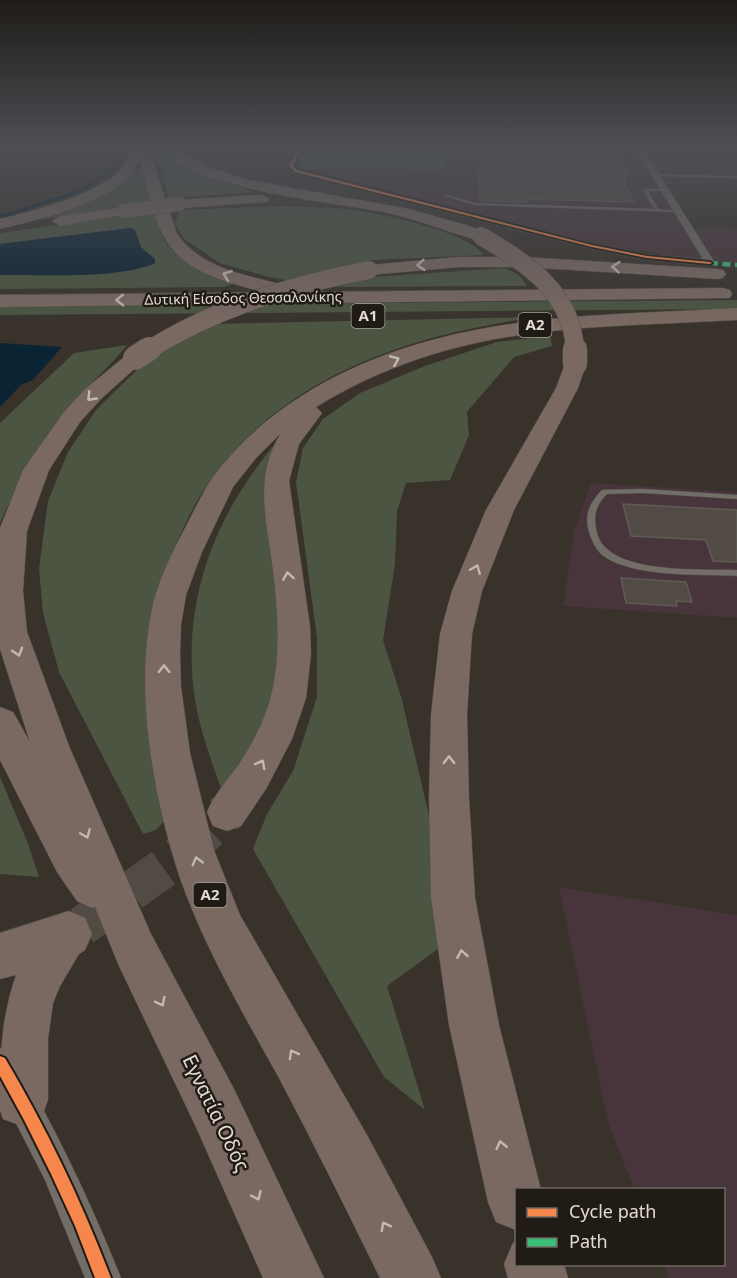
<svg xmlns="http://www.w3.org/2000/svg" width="737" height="1278" font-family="'Noto Sans',sans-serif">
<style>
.industrial{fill:#47353b}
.green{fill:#4b5541}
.water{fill:#0b2433}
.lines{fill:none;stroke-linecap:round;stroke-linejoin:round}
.stream{stroke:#0b2433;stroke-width:3}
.building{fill:#524a44;stroke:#605b55;stroke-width:1.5}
.highway-tunnel{stroke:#524b44;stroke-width:40;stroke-dasharray:40 20;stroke-linecap:butt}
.lane-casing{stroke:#55504a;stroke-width:1}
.street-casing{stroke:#55504a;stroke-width:1}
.highway-casing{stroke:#55504a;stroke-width:1}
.lane{fill:#726e67;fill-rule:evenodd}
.street{fill:#726e67;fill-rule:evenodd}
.highway{fill:#796961;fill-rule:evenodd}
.highway-bridge-far2-casing{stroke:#55504a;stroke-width:15;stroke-linecap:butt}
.highway-bridge-far1-casing{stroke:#55504a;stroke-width:19;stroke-linecap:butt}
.highway-bridge-casing{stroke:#55504a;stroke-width:25;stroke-linecap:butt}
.highway-bridge-far2{stroke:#796961;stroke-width:14}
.highway-bridge-far1{stroke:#796961;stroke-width:18}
.highway-bridge{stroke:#796961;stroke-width:24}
.quiet{stroke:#3abd76;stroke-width:4.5;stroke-dasharray:8 4.5;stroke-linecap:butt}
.cycleway-casing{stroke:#201b15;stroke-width:4}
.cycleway{fill:#f5874c;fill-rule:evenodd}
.oneway{stroke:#c2b9b1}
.labels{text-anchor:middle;stroke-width:5;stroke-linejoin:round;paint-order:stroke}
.far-street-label{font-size:14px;fill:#e2dbd3;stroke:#201b15}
.shield{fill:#201b15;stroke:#a8a19a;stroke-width:1.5}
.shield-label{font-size:15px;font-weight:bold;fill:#e2dbd3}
.near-street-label{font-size:20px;fill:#e2dbd3;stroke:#201b15}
</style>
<rect width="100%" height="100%" fill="#38322b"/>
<g class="industrial">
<path d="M224 147H305L297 162Z"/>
<path d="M468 147H737V186L666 184 695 229 737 230V264L593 244 299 167 445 171 444 155 468 156Z"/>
<path d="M591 483 737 492V618L563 606 574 531Z"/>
<path d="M559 887 737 915V1278H669L664 1265 724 1264V1190L634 1189 608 1123Z"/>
</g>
<g class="green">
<path d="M305 147H468V156L444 155 445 171 299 167 297 162Z"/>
<path d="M159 148 197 173 254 192 169 198 163 175 151 149Z"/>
<path d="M139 168H142L152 199 148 202 25 222 112 188Z"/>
<path d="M282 206C303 207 325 207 346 209 378 213 465 230 484 255L373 260 359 265 373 277 505 268 519 275 527 286 325 287 269 277 220 263 184 239 175 224 179 210Z"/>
<path d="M144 213 154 214C159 223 161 236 167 244 182 265 212 273 234 281L232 284 224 287 0 289V275L72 274 141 247 135 230 130 228 0 244V233Z"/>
<path d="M737 300V309L0 315V306Z"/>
<path d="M537 317C409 335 282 375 206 487 190 510 180 536 169 561L164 821 156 830 143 834 59 672 43 613 39 569 48 501 68 452 96 410 146 361 209 324Z"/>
<path d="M550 336 552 346 514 357 467 412 469 435 450 480 406 483 397 511 395 564 383 640 402 700 430 820 438 949 387 986 425 1110 384 1077 253 849 267 814 293 771 317 697V638L296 482 303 448 323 419 360 393 425 366 497 342Z"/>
<path d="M127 345C106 372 77 394 56 422 33 454 16 488 0 523V423L74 353Z"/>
<path d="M280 438 287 623 267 726 222 792C212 762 200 731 195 700 180 600 216 512 280 438Z"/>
<path d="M0 777 27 841 39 877 0 874Z"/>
</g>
<g class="water">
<path d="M130 228 135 230 141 247 155 259V263C118 280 42 274 0 275V244Z"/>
<path d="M0 343 62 347 33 380 21 385 0 407Z"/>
</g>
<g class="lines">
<path class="stream" d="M0 217 80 191 116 167"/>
</g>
<g class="building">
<path d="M477 147 483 153 488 154 621 158 630 175H624L626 179H622L634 202 527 199 528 202 483 201V198H480Z"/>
<path d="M487 147H615L618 153 488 148Z"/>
<path d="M623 504 737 510V562L713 561 706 540 631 536Z"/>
<path d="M621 578 686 582 692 602 676 601 677 606 626 603Z"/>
</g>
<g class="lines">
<path class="highway-tunnel" d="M82 926 175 860 227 812"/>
<g class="lane-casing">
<g id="lane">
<path d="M481 147H485V149L488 150 646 156 488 152 483 151Z"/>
<path d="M656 174 737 176V178L657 176Z"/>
<path d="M645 189H667L666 191H648L658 209 681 211 679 212 475 205 445 196 447 195 475 203 654 209 643 190Z"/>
<path d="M643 489 737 495V499L643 493 607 494C597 504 593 514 596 528 597 535 600 543 606 548 631 573 703 569 737 570V576C701 574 627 578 600 553 594 546 590 537 588 528 585 512 591 501 602 490Z"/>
</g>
</g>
<g class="street-casing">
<g id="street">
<path d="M295 147H303L295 166 299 169 592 243 647 254 703 259 634 147H642L715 263 710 266 647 260 592 249 293 173 287 166Z"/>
<path d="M0 1048 11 1052C54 1125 90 1200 121 1278H85L45 1180 0 1092Z"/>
</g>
</g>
<g class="highway-casing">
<g id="highway">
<path d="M129 147H148L177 234C201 267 240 274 276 283L279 287 276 291C263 294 245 287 231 283 156 260 159 226 139 159 129 200 36 220 0 229V219C30 212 114 191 126 161 128 157 128 151 129 147Z"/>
<path d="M157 147H172L208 167 248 180 409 209 469 226 487 233 489 236 481 241C450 233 420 220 388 213 331 201 196 191 157 147Z"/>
<path d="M262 195 269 199 267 202 180 208 173 204 180 200Z"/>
<path d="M124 207 129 208 131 211 129 214 60 226 52 221 60 216Z"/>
<path d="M459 257H524L717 269 723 270 726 274 723 278 717 279 524 267H459L369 275 363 274 360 270 363 266 369 265Z"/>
<path d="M723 288 730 290 732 294 730 298 0 307V295Z"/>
<path d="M737 308V320C581 329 456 322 316 407L322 413 299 444 289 481 310 626 311 654 306 698 292 739 266 789 241 826 227 831 213 826 207 812C214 795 226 782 237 767 256 739 271 708 275 675 280 640 277 605 273 570 267 522 253 477 281 433L256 458 233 487 202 552 186 595 181 625 180 655 181 687 190 753 214 850 240 915 367 1135 432 1257 441 1278H380C347 1211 314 1144 279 1078 243 1013 205 949 180 878 154 800 135 696 151 614 156 584 171 555 185 528 194 511 202 493 213 477 266 405 351 361 436 339 535 313 636 314 737 308Z"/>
<path d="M135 352 142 354 146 358 142 362 101 399 80 422 49 470 27 531 23 591 27 632 69 746 151 934 234 1089 324 1278H263L196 1127 119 966 95 907 92 908 77 901 57 872 0 760V707L13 712 30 742 0 649V528L23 470 63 413 85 389 128 354Z"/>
<path d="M575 358 583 359 586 364 578 388 514 510 482 591 472 634 467 715 469 798 475 898 499 1025 541 1190H516V1230L496 1222 488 1202 449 1025 431 898 429 798 431 715 440 634 452 591 486 510 556 388 567 359Z"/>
<path d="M69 911 85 918 92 934 85 950 79 954 60 986 53 1003 48 1039V1100L41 1119 22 1126 3 1119 0 1110C0 1060 0 1022 16 975L0 979V933Z"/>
<path d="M516 1242V1264H564L568 1278H508L504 1264 513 1243Z"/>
</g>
</g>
<use href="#lane" class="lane"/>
<use href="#street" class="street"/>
<use href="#highway" class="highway"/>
<g class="highway-bridge-far2-casing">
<path id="highway-bridge-far2" d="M124 211 180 204"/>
</g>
<g class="highway-bridge-far1-casing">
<g id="highway-bridge-far1">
<path d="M481 236C526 262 573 293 575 351"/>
<path d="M147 351C215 308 291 285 369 270"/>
</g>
</g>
<g class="highway-bridge-casing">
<g id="highway-bridge">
<path d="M575 349V364"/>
<path d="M135 358 149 349"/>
</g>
</g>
<use href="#highway-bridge-far2" class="highway-bridge-far2"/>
<use href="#highway-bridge-far1" class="highway-bridge-far1"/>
<use href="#highway-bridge" class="highway-bridge"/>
<path class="quiet" d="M710 263 737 265"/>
<g class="cycleway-casing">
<g id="cycleway">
<path d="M297 147H301L293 166 297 170 592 245 647 256 710 262 712 263 710 264 647 258 592 247 295 172 289 166Z"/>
<path d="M0 1056 5 1058C47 1129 82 1202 111 1278H95L75 1226 51 1174 24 1120 0 1076Z"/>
</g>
</g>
<use href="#cycleway" class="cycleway"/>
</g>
<defs><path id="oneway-chevron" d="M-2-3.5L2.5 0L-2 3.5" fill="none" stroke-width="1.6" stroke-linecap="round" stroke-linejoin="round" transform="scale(1.5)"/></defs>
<g class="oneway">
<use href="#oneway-chevron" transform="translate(421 265) rotate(175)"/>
<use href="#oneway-chevron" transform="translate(616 267) rotate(-176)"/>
<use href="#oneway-chevron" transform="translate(227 275) rotate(-160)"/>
<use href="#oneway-chevron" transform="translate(120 300) rotate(179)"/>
<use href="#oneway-chevron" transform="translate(395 360) rotate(-23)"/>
<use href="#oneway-chevron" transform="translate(91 397) rotate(134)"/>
<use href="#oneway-chevron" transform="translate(476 569) rotate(-68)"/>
<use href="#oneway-chevron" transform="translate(288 576) rotate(-99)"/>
<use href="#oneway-chevron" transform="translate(18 652) rotate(72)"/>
<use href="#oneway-chevron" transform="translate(164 669) rotate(-91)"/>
<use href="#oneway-chevron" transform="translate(449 760) rotate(-90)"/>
<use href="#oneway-chevron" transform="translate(261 764) rotate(-62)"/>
<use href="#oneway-chevron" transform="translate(86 834) rotate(67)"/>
<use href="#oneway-chevron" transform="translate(197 861) rotate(-105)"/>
<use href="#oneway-chevron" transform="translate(462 954) rotate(-100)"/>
<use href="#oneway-chevron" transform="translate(161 1002) rotate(63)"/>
<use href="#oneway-chevron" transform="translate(293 1054) rotate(-119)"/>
<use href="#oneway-chevron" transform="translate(501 1145) rotate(-103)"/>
<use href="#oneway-chevron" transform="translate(257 1196) rotate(65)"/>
<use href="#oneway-chevron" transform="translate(385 1226) rotate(-117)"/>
</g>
<linearGradient id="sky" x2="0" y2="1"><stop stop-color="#1f1c18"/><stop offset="0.45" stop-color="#4d4f55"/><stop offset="1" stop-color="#4d4f55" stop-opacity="0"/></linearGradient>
<rect width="737" height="326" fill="url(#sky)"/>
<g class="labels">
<g class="far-street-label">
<text transform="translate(243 298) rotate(-1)" y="5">Δυτική Είσοδος Θεσσαλονίκης</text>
</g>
<g class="shield">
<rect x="351.5" y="304" width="33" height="24" rx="4.5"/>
<rect x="518.5" y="313" width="33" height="24" rx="4.5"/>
<rect x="193.5" y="883" width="33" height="24" rx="4.5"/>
</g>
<g class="shield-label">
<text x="368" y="321">Α1</text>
<text x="535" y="330">Α2</text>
<text x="210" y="900">Α2</text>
</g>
<g class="near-street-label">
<text transform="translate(216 1113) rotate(64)" y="7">Εγνατία Οδός</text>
</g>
</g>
<rect x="515" y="1188" width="210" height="78" fill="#201b15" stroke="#6e6861" stroke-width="1.5"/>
<rect x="527" y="1208" width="30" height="9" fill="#f5874c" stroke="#6e6861" stroke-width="1.5"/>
<text x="569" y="1218" font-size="18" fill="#e2dbd3">Cycle path</text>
<rect x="527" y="1238" width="30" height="9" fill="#3abd76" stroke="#6e6861" stroke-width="1.5"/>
<text x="569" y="1248" font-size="18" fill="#e2dbd3">Path</text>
</svg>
